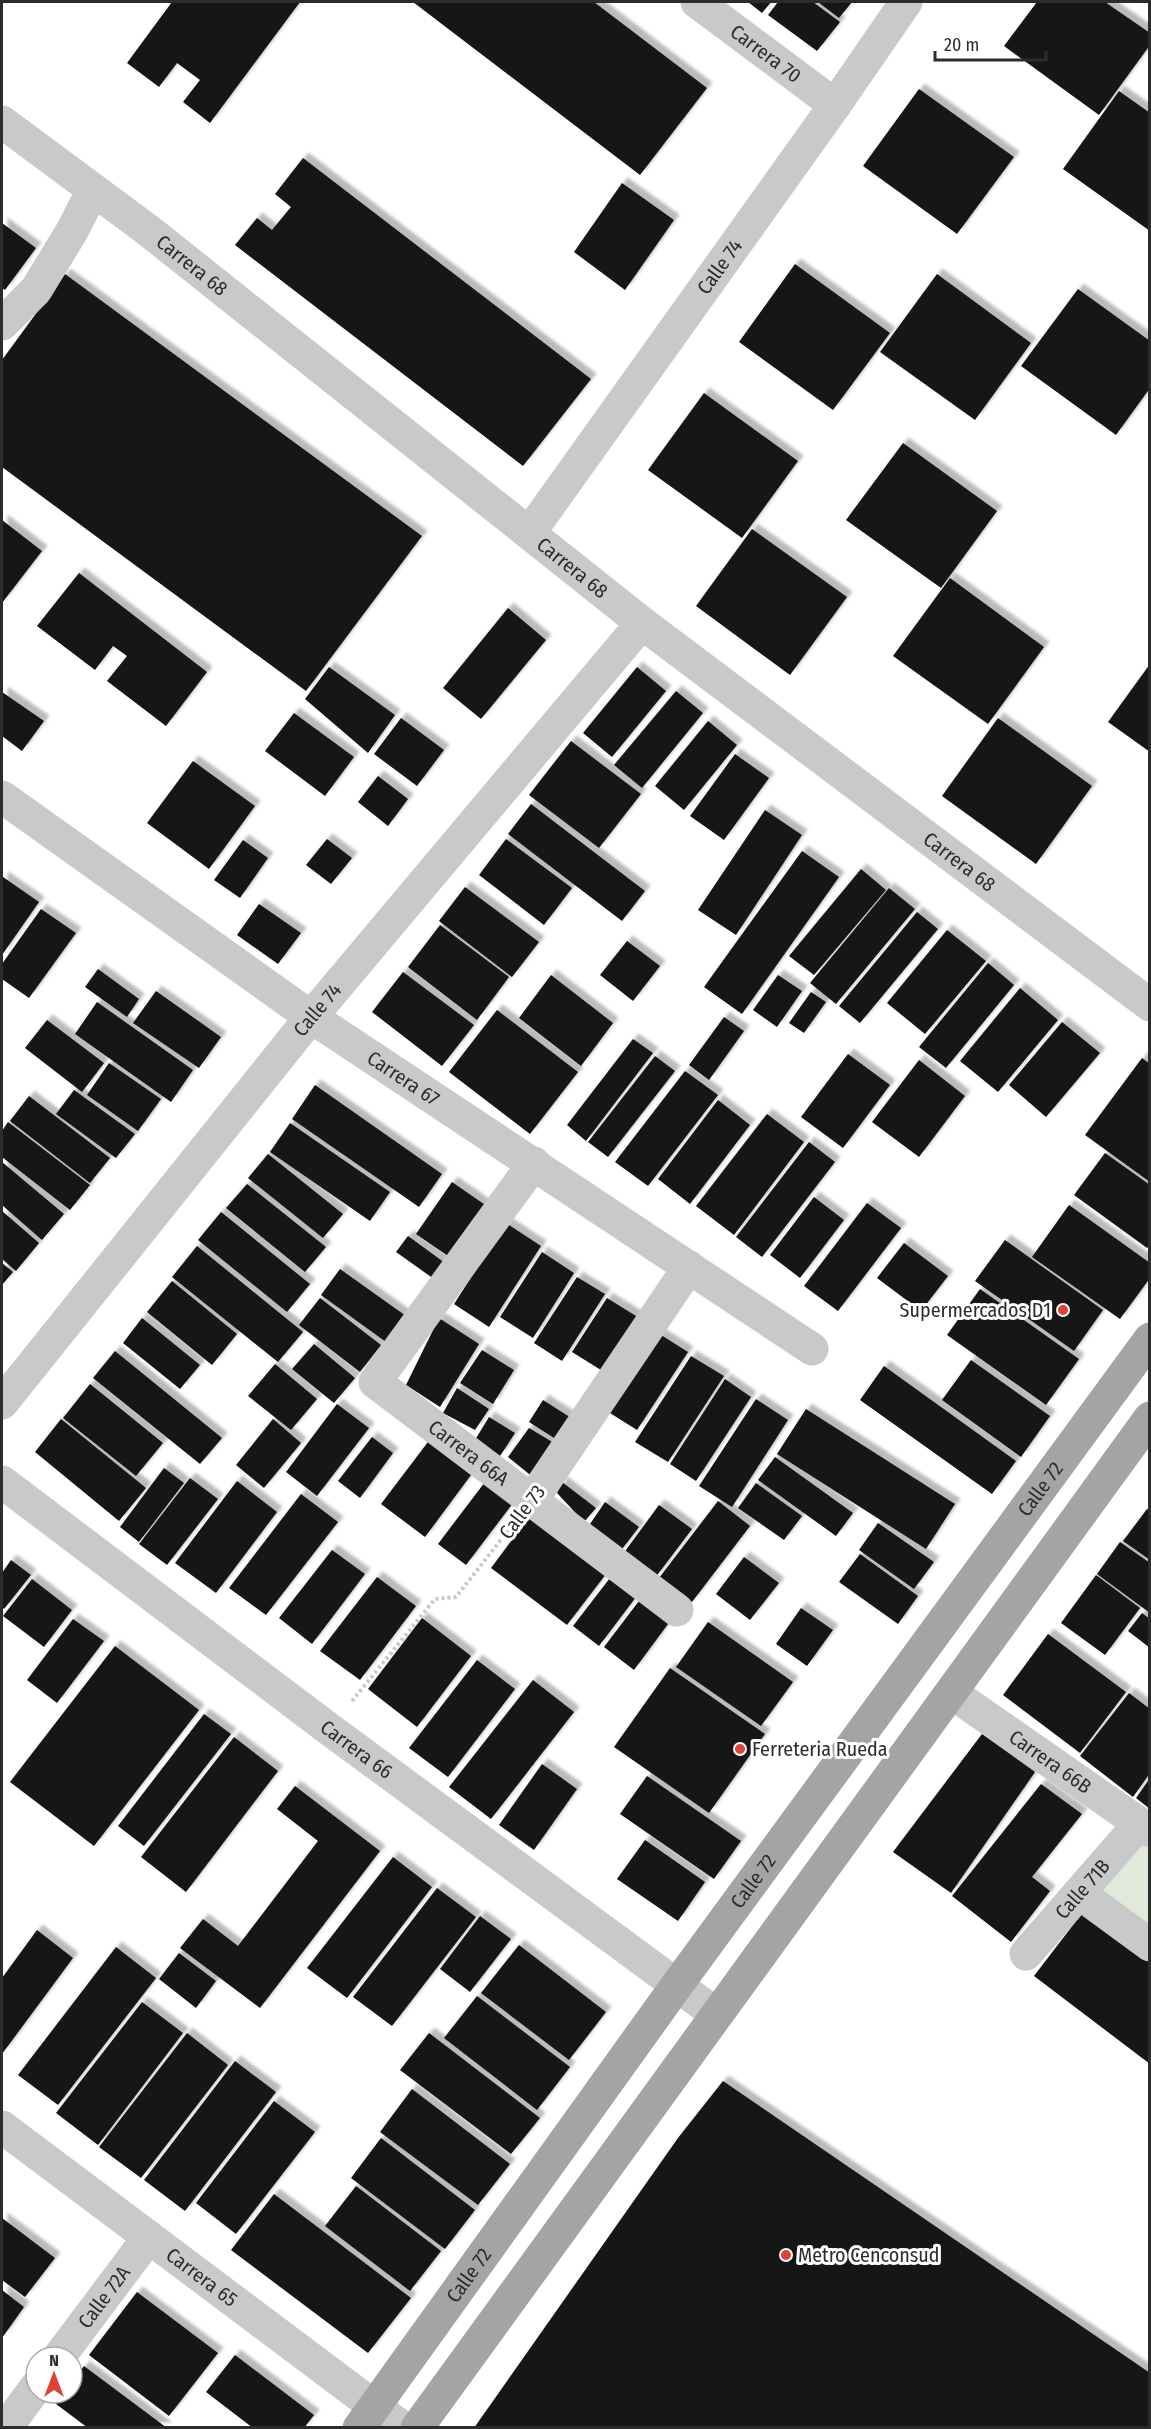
<svg xmlns="http://www.w3.org/2000/svg" width="1151" height="2429" font-family="'Fira Sans Condensed',sans-serif">
<style>
.green{fill:#e0e9da}
.building{fill:#131313;filter:url(#shadow)}
.lines{fill:none;stroke-linecap:round;stroke-linejoin:round}
.path{stroke:#c9c9c9;stroke-width:4;stroke-dasharray:3 3;stroke-linecap:butt}
.minor{stroke:#c9c9c9;stroke-width:33}
.major{stroke:#a4a4a4;stroke-width:33}
.poi-dot{fill:#db4437;stroke:#fff;stroke-width:2}
.labels{text-anchor:middle;stroke-width:6;stroke-linejoin:round;paint-order:stroke}
.street-label{font-size:20px;fill:#2c2c2c;stroke:#fff}
.poi-label{font-size:20px;fill:#2c2c2c;stroke:#fff;text-anchor:start}
</style>
<defs>
<filter id="shadow"><feDropShadow dx="5.5" dy="-5.5" stdDeviation="1.5" flood-color="#0004"/></filter>
</defs>
<rect width="100%" height="100%" fill="#fff"/>
<path class="green" d="M1141 1833 1149 1839V1938L1088 1894Z"/>
<g class="building">
<path d="M172 2H300L210 123 183 102 200 80 177 63 159 87 127 63Z"/>
<path d="M413 2H594L707 88 640 175Z"/>
<path d="M748 2H771L762 13Z"/>
<path d="M778 2H813L840 22 817 51 768 15Z"/>
<path d="M818 2H852L839 18Z"/>
<path d="M1037 2H1105L1150 33V45L1099 115 1004 46Z"/>
<path d="M919 89 1014 157 957 234 863 166Z"/>
<path d="M1119 91 1150 113V231L1063 169Z"/>
<path d="M303 158 591 379 523 466 235 245 257 218 272 230 291 207 275 194Z"/>
<path d="M622 183 674 220 625 290 574 252Z"/>
<path d="M2 223 36 248 5 290 2 288Z"/>
<path d="M795 264 890 333 833 410 739 342Z"/>
<path d="M65 274 422 536 306 691 2 467V360Z"/>
<path d="M937 274 1031 343 975 420 880 352Z"/>
<path d="M1078 289 1150 341V388L1116 435 1021 366Z"/>
<path d="M704 393 798 461 742 538 648 470Z"/>
<path d="M903 443 997 511 941 588 846 520Z"/>
<path d="M2 520 42 551 2 603Z"/>
<path d="M752 529 847 597 790 675 696 606Z"/>
<path d="M79 573 207 672 166 726 107 681 127 656 113 646 95 670 37 626Z"/>
<path d="M950 578 1044 647 988 724 893 656Z"/>
<path d="M508 608 546 640 481 719 443 688Z"/>
<path d="M1150 664V752L1108 722Z"/>
<path d="M329 667 395 715 368 753 305 699Z"/>
<path d="M637 667 666 691 612 757 583 733Z"/>
<path d="M676 691 703 713 642 788 614 765Z"/>
<path d="M2 692 44 721 22 751 2 736Z"/>
<path d="M294 713 354 757 325 796 265 751Z"/>
<path d="M401 718 444 750 417 786 374 754Z"/>
<path d="M998 718 1092 786 1036 864 942 796Z"/>
<path d="M708 721 737 745 684 810 655 786Z"/>
<path d="M571 741 641 794 599 848 529 795Z"/>
<path d="M735 754 769 778 724 840 690 816Z"/>
<path d="M193 761 255 806 209 869 147 823Z"/>
<path d="M378 776 408 799 388 826 358 802Z"/>
<path d="M531 804 645 891 622 921 508 834Z"/>
<path d="M765 810 802 835 736 935 698 910Z"/>
<path d="M327 839 352 858 331 884 306 865Z"/>
<path d="M506 839 572 888 544 925 479 875Z"/>
<path d="M243 840 268 858 240 898 214 880Z"/>
<path d="M802 851 839 877 742 1014 704 987Z"/>
<path d="M861 869 886 890 814 975 789 956Z"/>
<path d="M3 877 39 902 2 955V879Z"/>
<path d="M465 887 539 942 512 977 439 921Z"/>
<path d="M889 888 915 909 836 1004 810 983Z"/>
<path d="M259 904 301 933 278 964 237 935Z"/>
<path d="M41 909 76 933 29 998 2 979V964Z"/>
<path d="M917 912 938 929 860 1023 839 1006Z"/>
<path d="M440 925 509 977 477 1020 408 967Z"/>
<path d="M947 930 986 961 925 1034 887 1003Z"/>
<path d="M627 941 660 966 633 1001 600 975Z"/>
<path d="M988 963 1014 985 946 1068 919 1047Z"/>
<path d="M98 969 139 999 127 1017 85 987Z"/>
<path d="M403 972 474 1025 442 1066 372 1012Z"/>
<path d="M551 975 613 1023 581 1066 519 1018Z"/>
<path d="M778 975 802 991 777 1027 753 1010Z"/>
<path d="M1020 988 1058 1020 998 1092 960 1061Z"/>
<path d="M156 991 221 1037 199 1068 133 1023Z"/>
<path d="M811 992 826 1002 804 1033 789 1023Z"/>
<path d="M97 1002 193 1070 171 1102 75 1034Z"/>
<path d="M497 1010 578 1072 530 1134 449 1072Z"/>
<path d="M724 1017 744 1031 709 1080 689 1065Z"/>
<path d="M47 1020 104 1063 82 1092 25 1048Z"/>
<path d="M1062 1022 1100 1053 1046 1117 1009 1085Z"/>
<path d="M633 1039 653 1053 586 1141 567 1125Z"/>
<path d="M848 1054 890 1085 843 1148 801 1117Z"/>
<path d="M655 1056 675 1071 608 1157 588 1142Z"/>
<path d="M1142 1058 1150 1064V1182L1085 1135Z"/>
<path d="M919 1060 965 1096 919 1157 872 1122Z"/>
<path d="M109 1063 161 1099 138 1131 87 1095Z"/>
<path d="M685 1071 718 1095 648 1186 615 1162Z"/>
<path d="M315 1085 442 1174 419 1207 292 1119Z"/>
<path d="M74 1090 135 1134 116 1158 56 1114Z"/>
<path d="M29 1096 110 1158 90 1183 10 1121Z"/>
<path d="M718 1100 750 1125 690 1204 658 1179Z"/>
<path d="M767 1114 804 1142 734 1235 696 1206Z"/>
<path d="M8 1122 90 1185 70 1210 2 1157V1131Z"/>
<path d="M290 1123 390 1192 370 1221 270 1152Z"/>
<path d="M809 1142 835 1162 762 1257 736 1237Z"/>
<path d="M1105 1153 1150 1185V1245L1147 1248 1074 1195Z"/>
<path d="M268 1154 343 1214 323 1238 248 1178Z"/>
<path d="M2 1162 64 1214 42 1240 2 1205Z"/>
<path d="M452 1182 491 1209 454 1260 416 1234Z"/>
<path d="M247 1184 326 1247 305 1272 226 1208Z"/>
<path d="M814 1197 844 1220 800 1278 770 1255Z"/>
<path d="M867 1203 901 1228 838 1311 804 1286Z"/>
<path d="M1069 1205 1150 1263V1278L1120 1319 1032 1257Z"/>
<path d="M2 1211 39 1243 16 1271 2 1259Z"/>
<path d="M221 1212 310 1284 287 1312 198 1240Z"/>
<path d="M506 1223 541 1246 489 1327 454 1304Z"/>
<path d="M408 1236 445 1263 434 1279 396 1252Z"/>
<path d="M1005 1240 1103 1310 1074 1351 975 1281Z"/>
<path d="M904 1243 948 1276 921 1311 877 1278Z"/>
<path d="M197 1246 303 1332 278 1362 172 1277Z"/>
<path d="M542 1252 574 1273 533 1338 500 1317Z"/>
<path d="M2 1263 13 1272 2 1285Z"/>
<path d="M340 1269 406 1316 386 1342 321 1295Z"/>
<path d="M577 1277 605 1294 562 1361 534 1343Z"/>
<path d="M172 1281 237 1334 212 1365 147 1312Z"/>
<path d="M980 1289 1079 1359 1046 1405 947 1335Z"/>
<path d="M320 1298 381 1345 360 1372 299 1325Z"/>
<path d="M607 1298 644 1321 609 1375 572 1352Z"/>
<path d="M142 1318 200 1365 180 1389 123 1343Z"/>
<path d="M439 1318 479 1344 440 1407 406 1385Z"/>
<path d="M653 1330 688 1352 637 1430 602 1408Z"/>
<path d="M314 1344 355 1378 334 1403 292 1369Z"/>
<path d="M482 1350 514 1370 493 1404 460 1383Z"/>
<path d="M115 1351 222 1438 200 1464 93 1378Z"/>
<path d="M691 1356 724 1376 668 1462 635 1442Z"/>
<path d="M971 1360 1050 1416 1021 1457 942 1400Z"/>
<path d="M275 1364 317 1399 291 1430 248 1396Z"/>
<path d="M884 1366 1016 1461 992 1494 860 1400Z"/>
<path d="M725 1379 751 1397 696 1481 670 1464Z"/>
<path d="M90 1384 163 1443 136 1476 63 1418Z"/>
<path d="M457 1388 489 1409 475 1430 443 1413Z"/>
<path d="M756 1399 788 1420 732 1507 699 1486Z"/>
<path d="M543 1400 576 1421 562 1443 529 1422Z"/>
<path d="M337 1404 369 1428 317 1496 286 1472Z"/>
<path d="M806 1409 955 1504 926 1549 777 1454Z"/>
<path d="M489 1417 515 1433 500 1456 475 1440Z"/>
<path d="M61 1419 146 1488 119 1521 35 1452Z"/>
<path d="M273 1419 301 1443 264 1488 236 1465Z"/>
<path d="M529 1428 559 1446 534 1478 508 1457Z"/>
<path d="M372 1437 393 1453 360 1498 338 1481Z"/>
<path d="M428 1442 471 1475 425 1537 381 1504Z"/>
<path d="M775 1457 853 1513 836 1536 758 1480Z"/>
<path d="M164 1468 184 1483 139 1542 120 1527Z"/>
<path d="M190 1478 218 1499 167 1565 139 1544Z"/>
<path d="M237 1481 277 1512 216 1593 175 1563Z"/>
<path d="M485 1482 513 1503 466 1565 438 1544Z"/>
<path d="M562 1482 596 1508 584 1522 557 1493Z"/>
<path d="M756 1483 802 1516 784 1540 738 1508Z"/>
<path d="M301 1494 338 1522 266 1615 229 1588Z"/>
<path d="M718 1501 750 1526 692 1602 659 1578Z"/>
<path d="M605 1502 639 1527 619 1553 588 1527Z"/>
<path d="M659 1505 692 1529 655 1578 623 1554Z"/>
<path d="M1147 1509 1150 1511V1560L1123 1541Z"/>
<path d="M530 1516 606 1574 567 1625 491 1568Z"/>
<path d="M878 1523 934 1562 914 1589 859 1550Z"/>
<path d="M1120 1542 1150 1563V1613L1097 1574Z"/>
<path d="M332 1550 365 1574 312 1644 279 1618Z"/>
<path d="M860 1554 918 1596 898 1624 839 1582Z"/>
<path d="M744 1557 779 1583 750 1620 716 1594Z"/>
<path d="M11 1560 31 1575 4 1609 2 1607V1573Z"/>
<path d="M1096 1575 1140 1608 1105 1655 1061 1623Z"/>
<path d="M377 1577 416 1606 360 1680 320 1651Z"/>
<path d="M610 1578 636 1597 599 1646 573 1626Z"/>
<path d="M32 1579 72 1610 44 1647 3 1616Z"/>
<path d="M639 1601 668 1624 634 1670 604 1647Z"/>
<path d="M801 1608 833 1630 807 1666 776 1644Z"/>
<path d="M1142 1613 1150 1619V1648L1128 1631Z"/>
<path d="M422 1618 471 1656 417 1727 368 1689Z"/>
<path d="M73 1619 104 1641 57 1703 27 1680Z"/>
<path d="M708 1622 793 1682 761 1726 676 1667Z"/>
<path d="M1048 1634 1126 1692 1080 1753 1003 1695Z"/>
<path d="M115 1646 199 1710 94 1846 10 1782Z"/>
<path d="M477 1660 515 1689 448 1777 409 1748Z"/>
<path d="M670 1668 765 1734 709 1813 614 1747Z"/>
<path d="M533 1680 574 1712 491 1819 449 1787Z"/>
<path d="M1129 1693 1150 1709V1773L1133 1797 1080 1756Z"/>
<path d="M204 1714 231 1734 144 1846 118 1826Z"/>
<path d="M982 1734 1035 1772 951 1893 893 1852Z"/>
<path d="M234 1737 278 1771 186 1892 141 1857Z"/>
<path d="M542 1764 577 1789 534 1850 499 1825Z"/>
<path d="M647 1776 741 1841 714 1879 620 1814Z"/>
<path d="M1150 1778V1809L1136 1798Z"/>
<path d="M1041 1784 1082 1814 1032 1877 1050 1891 1011 1942 952 1896Z"/>
<path d="M295 1786 380 1851 260 2008 180 1948 203 1919 238 1946 318 1841 277 1809Z"/>
<path d="M645 1840 705 1882 678 1921 617 1879Z"/>
<path d="M393 1857 432 1887 347 1998 307 1968Z"/>
<path d="M437 1888 476 1917 392 2026 353 1997Z"/>
<path d="M1083 1912 1150 1963V2064L1034 1976Z"/>
<path d="M480 1916 511 1939 470 1992 440 1969Z"/>
<path d="M37 1930 73 1958 2 2054V1978Z"/>
<path d="M519 1945 606 2012 569 2060 481 1993Z"/>
<path d="M116 1947 156 1978 58 2105 18 2075Z"/>
<path d="M179 1953 216 1981 196 2008 159 1979Z"/>
<path d="M477 1996 570 2067 537 2110 444 2038Z"/>
<path d="M142 2002 183 2033 98 2145 56 2113Z"/>
<path d="M187 2033 228 2065 141 2178 99 2147Z"/>
<path d="M429 2033 540 2118 511 2154 400 2070Z"/>
<path d="M235 2061 276 2092 185 2211 144 2180Z"/>
<path d="M723 2081 1150 2373V2428H474L678 2138Z"/>
<path d="M412 2089 510 2164 478 2205 380 2132Z"/>
<path d="M274 2101 315 2132 236 2234 196 2203Z"/>
<path d="M381 2138 475 2210 445 2249 351 2178Z"/>
<path d="M356 2186 441 2251 410 2291 325 2226Z"/>
<path d="M274 2194 411 2298 368 2353 231 2250Z"/>
<path d="M2 2218 55 2258 25 2297 2 2280Z"/>
<path d="M2 2290 24 2307 2 2338Z"/>
<path d="M137 2292 218 2353 169 2416 89 2355Z"/>
<path d="M235 2355 314 2415 304 2428H253L206 2392Z"/>
<path d="M84 2366 167 2428H88L56 2404 65 2393H72V2383Z"/>
</g>
<g class="lines">
<path class="path" d="M352 1701 435 1599 456 1597 511 1527"/>
<g class="minor">
<path id="s1" d="M697 2 835 105"/>
<path id="s2" d="M2 122 149 231 642 623 1150 1005"/>
<path d="M2 324 36 290 72 231 93 190"/>
<path id="s3" d="M530 532 835 105 906 2"/>
<path id="s4" d="M2 797 311 1017 812 1349"/>
<path id="s5" d="M534 1163 375 1382 677 1610"/>
<path id="s6" d="M2 1403 311 1017 642 623"/>
<path id="s7" d="M2 1482 329 1729 716 2014"/>
<path d="M532 1500 689 1267"/>
<path id="s8" d="M952 1693 1150 1831"/>
<path d="M1079 1893 1150 1945"/>
<path id="s9" d="M1026 1954 1139 1824"/>
<path id="s10" d="M2 2127 403 2428"/>
<path id="s11" d="M59 2357 149 2237"/>
<path d="M6 2428 36 2387"/>
</g>
<g class="major">
<path id="s12" d="M359 2428 677 1985 1150 1339"/>
<path d="M417 2428 1150 1418"/>
</g>
</g>
<g class="poi-dot">
<circle cx="1063" cy="1310" r="6"/>
<circle cx="740" cy="1749" r="6"/>
<circle cx="786" cy="2255" r="6"/>
</g>
<g class="labels">
<g class="street-label">
<text dy="7" stroke="none"><textPath href="#s1" startOffset="86">Carrera 70</textPath></text>
<text dy="7" stroke="none"><textPath href="#s2" startOffset="238">Carrera 68</textPath></text>
<text dy="7" stroke="none"><textPath href="#s3" startOffset="326">Calle 74</textPath></text>
<text dy="7" stroke="none"><textPath href="#s2" startOffset="724">Carrera 68</textPath></text>
<text dy="7" stroke="none"><textPath href="#s2" startOffset="1210">Carrera 68</textPath></text>
<text dy="7" stroke="none"><textPath href="#s6" startOffset="504">Calle 74</textPath></text>
<text dy="7" stroke="none"><textPath href="#s4" startOffset="490">Carrera 67</textPath></text>
<text dy="7" stroke="none"><textPath href="#s5" startOffset="388">Carrera 66A</textPath></text>
<text dy="7" stroke="none"><textPath href="#s12" startOffset="1160">Calle 72</textPath></text>
<text transform="translate(522 1512) rotate(-53)" y="7">Calle 73</text>
<text dy="7" stroke="none"><textPath href="#s7" startOffset="444">Carrera 66</textPath></text>
<text dy="7" stroke="none"><textPath href="#s8" startOffset="120">Carrera 66B</textPath></text>
<text dy="7" stroke="none"><textPath href="#s12" startOffset="674">Calle 72</textPath></text>
<text dy="7" stroke="none"><textPath href="#s9" startOffset="86">Calle 71B</textPath></text>
<text dy="7" stroke="none"><textPath href="#s12" startOffset="188">Calle 72</textPath></text>
<text dy="7" stroke="none"><textPath href="#s10" startOffset="250">Carrera 65</textPath></text>
<text dy="7" stroke="none"><textPath href="#s11" startOffset="75">Calle 72A</textPath></text>
</g>
<g class="poi-label">
<text x="1051" y="1317" text-anchor="end">Supermercados D1</text>
<text x="752" y="1756">Ferreteria Rueda</text>
<text x="798" y="2262">Metro Cenconsud</text>
</g>
</g>
<rect width="1151" height="2429" fill="none" stroke="#2c2c2c" stroke-width="6"/>
<g transform="translate(54 2375)"><circle r="28" fill="#ffffff" stroke="#ababab" stroke-width="1.5"/>
<path d="M0-4.5L10 22L0 15L-10 22Z" fill="#db4437"/>
<text y="-9" font-size="16" font-weight="bold" text-anchor="middle" fill="#2c2c2c">N</text>
</g>
<path d="M935 51v9h111v-9" fill="none" stroke="#2c2c2c" stroke-width="3"/>
<text x="944" y="51" font-size="18" fill="#2c2c2c" stroke="#ffffff" stroke-width="4.5" paint-order="stroke">20 m</text>
</svg>
